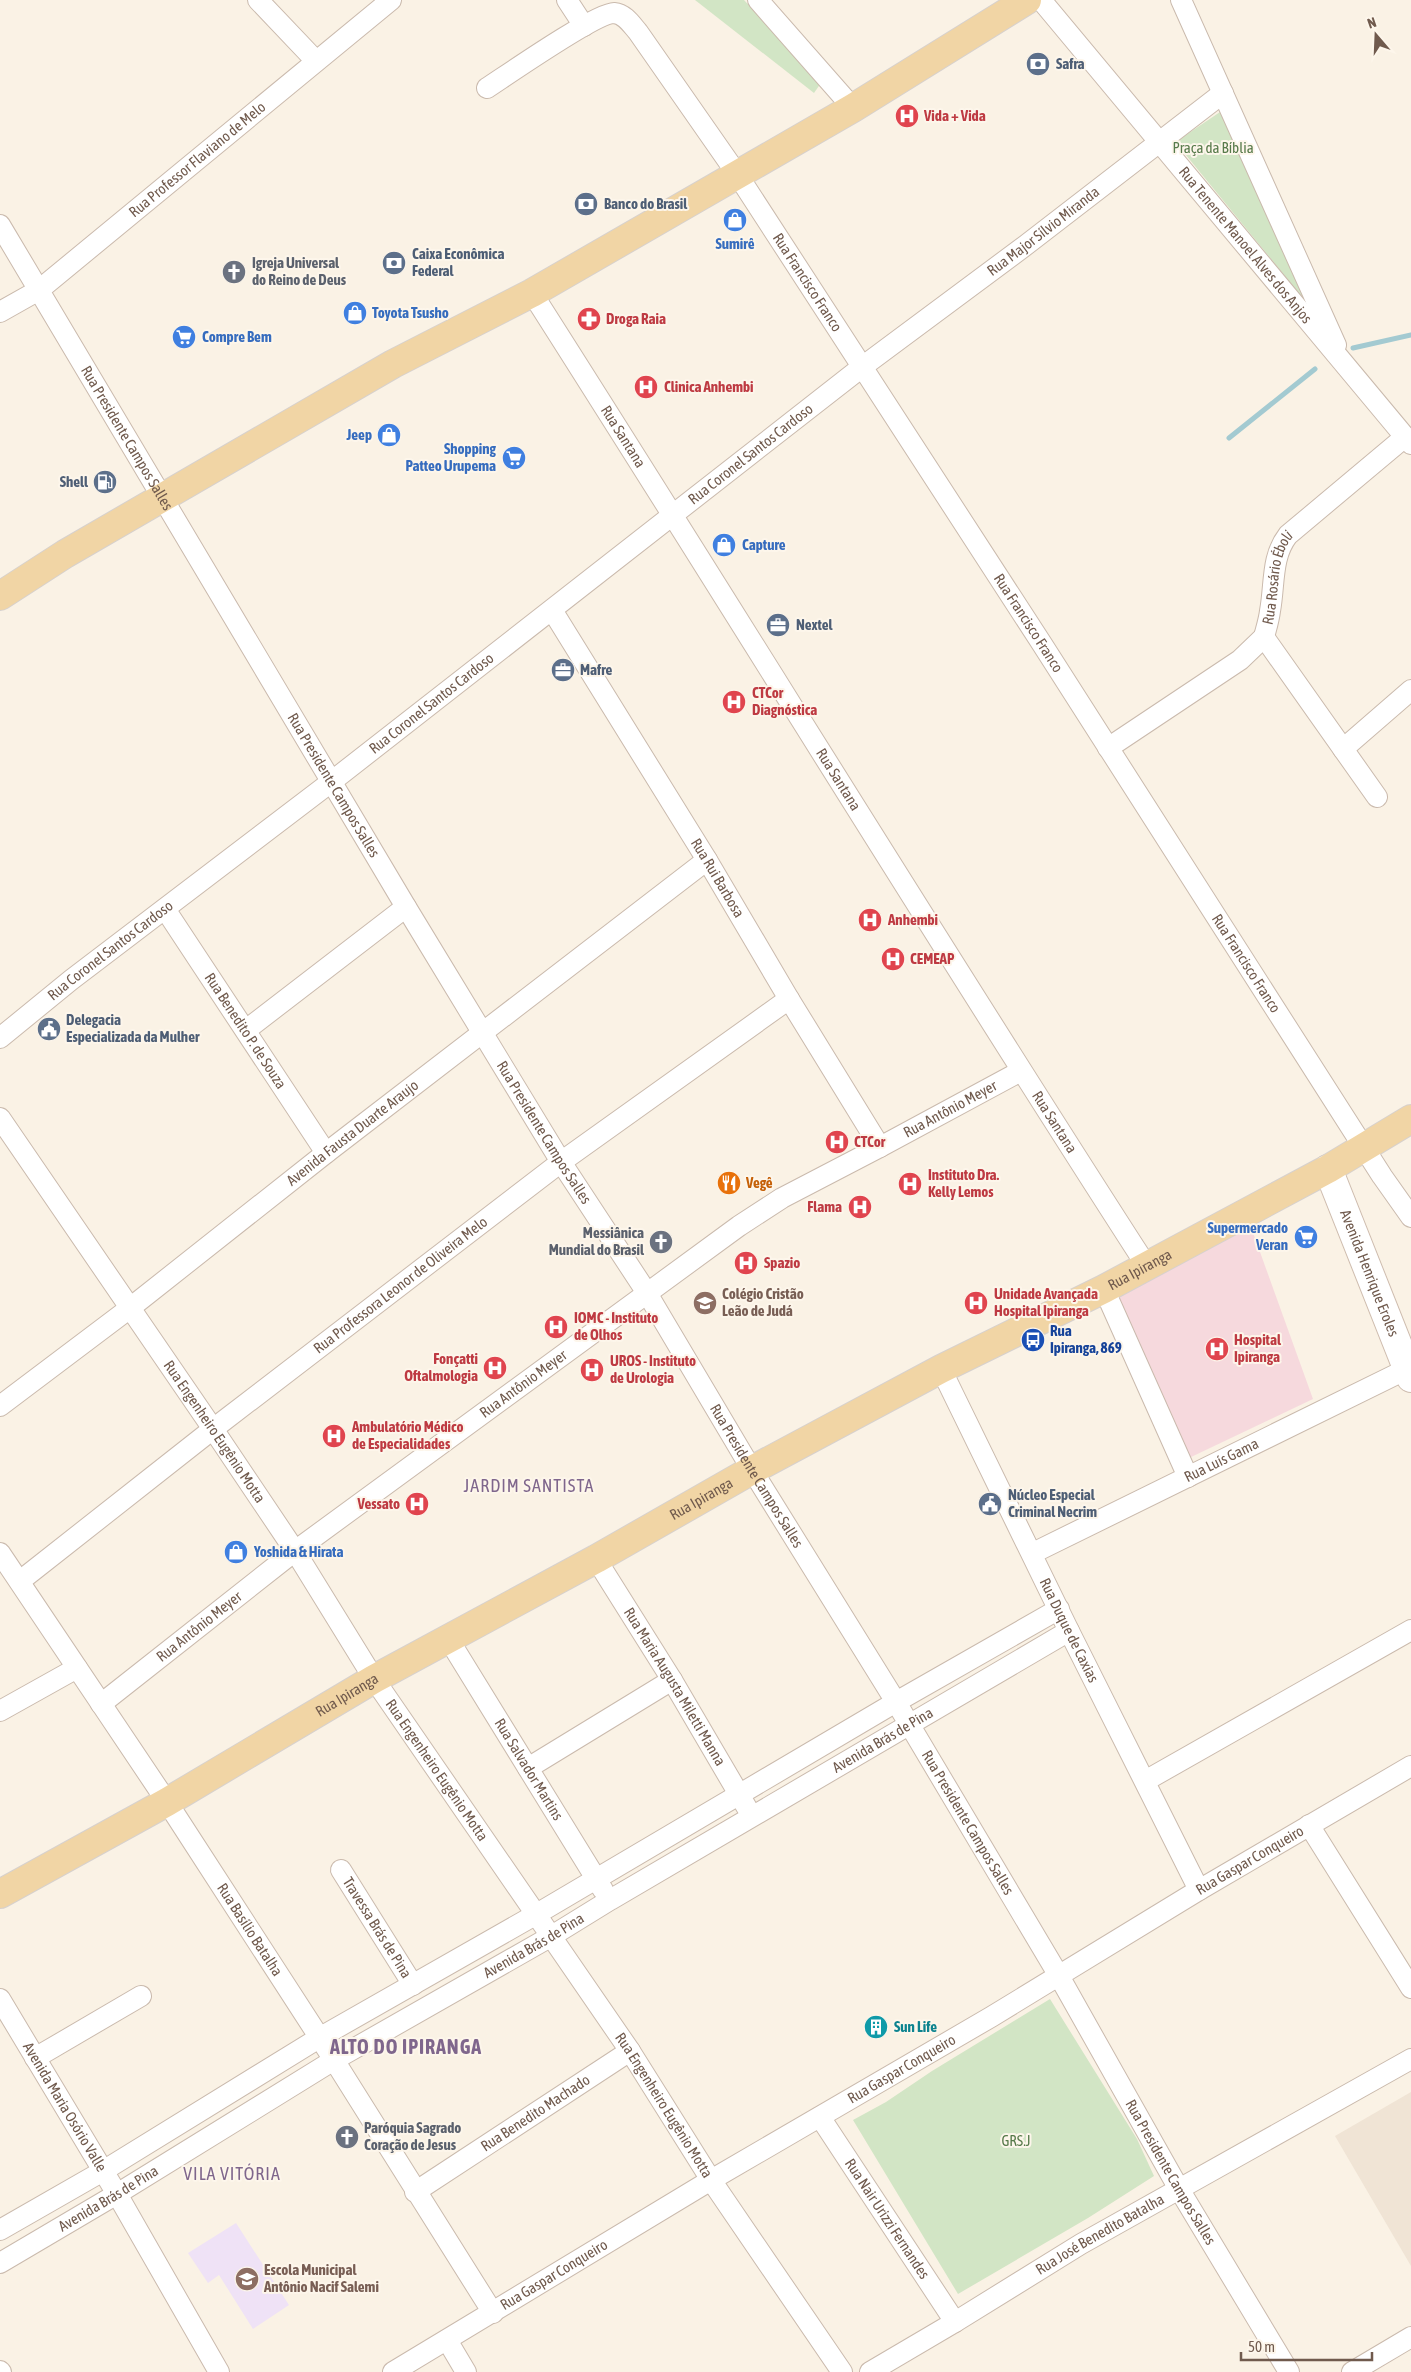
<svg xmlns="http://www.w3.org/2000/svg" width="1411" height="2372" font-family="'Asap Condensed',sans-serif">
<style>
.residential{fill:#f0e4d5}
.education{fill:#efe2f6}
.medical{fill:#f6d9dd}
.green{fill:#d2e5c5}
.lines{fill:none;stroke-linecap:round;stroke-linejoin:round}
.stream{stroke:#a3cad1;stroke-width:5}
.street-casing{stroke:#cabaad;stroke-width:22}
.secondary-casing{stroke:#cebcae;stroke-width:30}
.primary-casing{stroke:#d7d1cd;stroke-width:30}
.street{stroke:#fff;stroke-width:20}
.secondary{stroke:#fff;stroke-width:28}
.primary{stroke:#f1d5a5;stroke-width:28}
.labels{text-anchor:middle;stroke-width:4;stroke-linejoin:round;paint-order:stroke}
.service-label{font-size:15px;font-weight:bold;fill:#4e5e75;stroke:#fdf6eb;text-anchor:start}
.health-label{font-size:15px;font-weight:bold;fill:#be3a42;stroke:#fdf6eb;text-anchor:start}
.park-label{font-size:15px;fill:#577a4a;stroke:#fdf6eb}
.street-label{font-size:15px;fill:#705a4d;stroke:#fdf6eb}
.shop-label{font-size:15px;font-weight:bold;fill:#366cbe;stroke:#fdf6eb;text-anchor:start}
.worship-label{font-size:15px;font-weight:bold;fill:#5b616d;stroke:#fdf6eb;text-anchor:start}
.food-label{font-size:15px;font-weight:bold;fill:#c56008;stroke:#fdf6eb;text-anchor:start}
.education-label{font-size:15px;font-weight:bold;fill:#785e54;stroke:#fdf6eb;text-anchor:start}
.transit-label{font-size:15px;font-weight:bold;fill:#164399;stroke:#fdf6eb;text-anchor:start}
.culture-label{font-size:15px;font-weight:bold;fill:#0d838f;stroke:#fdf6eb;text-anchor:start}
.quarter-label{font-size:18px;letter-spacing:1px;fill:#7f668c;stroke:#fdf6eb}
.district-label{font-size:20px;font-weight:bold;letter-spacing:1px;fill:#7f668c;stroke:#fdf6eb}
</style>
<rect width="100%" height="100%" fill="#faf2e5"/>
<path class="residential" d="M1411 2092V2266L1335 2136Z"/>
<path class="education" d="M236 2223 289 2305 253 2329 219 2275 208 2283 188 2253Z"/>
<path class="medical" d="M1251 1227 1313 1399 1189 1458 1116 1296Z"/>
<g class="green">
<path d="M695 0H744L821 83 814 93Z"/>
<path d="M1223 110 1321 320 1181 149 1180 139Z"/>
<path d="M1050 1999 1137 2139 1154 2176 1088 2218 958 2294 853 2120 886 2102 932 2071Z"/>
</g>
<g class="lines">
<g class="stream">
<path d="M1353 348 1411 335"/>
<path d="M1229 438 1315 369"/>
</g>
<g class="street-casing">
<g id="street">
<path d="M258 0 316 61"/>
<path d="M567 0 584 26"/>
<path d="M758 0 853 108"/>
<path id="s1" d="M1041 0 1411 444"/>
<path d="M1181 0 1336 345"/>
<path id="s2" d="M487 88C507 75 596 13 614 13 625 14 631 24 638 32L737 174 1042 644 1382 1176 1411 1217"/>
<path id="s3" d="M0 225 406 907 561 1162 647 1293 752 1470 896 1702 1059 1976 1179 2189 1289 2372"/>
<path id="s4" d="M532 293C738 616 938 943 1146 1265"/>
<path id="s5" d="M0 312 39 290 391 0"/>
<path id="s6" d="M552 610 707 860 789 999 880 1147"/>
<path id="s7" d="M1264 637C1266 629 1269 620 1270 611 1275 584 1271 557 1288 535L1405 437"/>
<path d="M1264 637 1377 797"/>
<path d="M1108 748 1240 660 1264 637"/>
<path d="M1343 749 1411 690"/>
<path id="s8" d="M165 909 326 1153"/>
<path d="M246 1030 406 907"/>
<path id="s9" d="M0 1038 71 980 331 782 862 367 1026 245 1223 93"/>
<path id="s10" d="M0 1118 213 1429 295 1551 374 1679 630 2051 711 2180 842 2372"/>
<path d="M1104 1289 1188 1477"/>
<path id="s11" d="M941 1369 1069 1631 1199 1890"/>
<path id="s12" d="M0 1406 130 1308 326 1153 707 860"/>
<path id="s13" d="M0 1553 167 1802 334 2060 493 2313"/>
<path id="s14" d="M1033 1553 1411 1367"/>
<path id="s15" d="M596 1559 672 1680 747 1808"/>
<path id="s16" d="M20 1581 213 1429 561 1162 789 999"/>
<path id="s17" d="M449 1640 603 1890"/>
<path id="s18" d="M101 1704 295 1551 739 1226 782 1198 880 1147 1021 1071"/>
<path d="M0 1711 77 1668"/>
<path d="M528 1768 672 1680"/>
<path d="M1145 1781 1411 1630"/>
<path d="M1309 1825 1411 1988"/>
<path id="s19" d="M341 1870 413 1985"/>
<path id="s20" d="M0 1999 117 2194 219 2372"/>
<path d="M35 2058 141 1996"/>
<path id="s21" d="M820 2117 955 2322"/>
<path id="s22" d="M415 2192 630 2051"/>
<path d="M0 2230 103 2171 319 2038 535 1915 896 1702 1059 1609"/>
<path id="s23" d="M0 2263 117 2194 334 2060 550 1937 610 1900 1069 1631"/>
<path d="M447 2340 466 2372"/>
<path d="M0 2371 1 2372"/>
<path id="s24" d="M393 2372 711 2180 991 2017 1199 1890 1411 1766"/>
<path id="s25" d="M870 2372 955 2322 1081 2244 1411 2059"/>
<path d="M1352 2372 1411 2337"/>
</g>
</g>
<g class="secondary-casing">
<g id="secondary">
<path id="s26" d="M1328 1169 1411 1378"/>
</g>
</g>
<g class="primary-casing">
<g id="primary">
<path d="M0 596 65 554 393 364 532 293 853 108 1027 0"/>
<path id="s27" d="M0 1894 167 1802 374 1679 596 1559 752 1470 941 1369 1104 1289 1328 1169 1411 1119"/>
</g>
</g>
<use href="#street" class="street"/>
<use href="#secondary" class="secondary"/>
<use href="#primary" class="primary"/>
</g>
<defs>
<g id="bank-disc" transform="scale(1.25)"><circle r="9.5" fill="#5c6f8a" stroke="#fdf6eb"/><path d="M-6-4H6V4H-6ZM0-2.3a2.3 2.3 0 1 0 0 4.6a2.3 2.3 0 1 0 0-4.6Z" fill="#fff"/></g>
<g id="hospital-disc" transform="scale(1.25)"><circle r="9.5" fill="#e0444e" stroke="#fdf6eb"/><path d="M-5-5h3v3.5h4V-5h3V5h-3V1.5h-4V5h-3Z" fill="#fff"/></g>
<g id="shop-disc" transform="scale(1.25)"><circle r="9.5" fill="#3f7fe0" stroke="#fdf6eb"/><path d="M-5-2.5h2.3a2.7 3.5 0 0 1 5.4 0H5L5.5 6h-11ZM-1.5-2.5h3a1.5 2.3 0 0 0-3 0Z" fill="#fff"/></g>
<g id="church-disc" transform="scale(1.25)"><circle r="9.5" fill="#6b7280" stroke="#fdf6eb"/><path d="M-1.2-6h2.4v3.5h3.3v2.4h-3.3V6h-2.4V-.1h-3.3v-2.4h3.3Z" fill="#fff"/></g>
<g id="pharmacy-disc" transform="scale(1.25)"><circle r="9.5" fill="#e0444e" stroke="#fdf6eb"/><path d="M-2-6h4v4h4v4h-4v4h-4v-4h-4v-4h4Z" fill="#fff"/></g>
<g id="supermarket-disc" transform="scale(1.25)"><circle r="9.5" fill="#3f7fe0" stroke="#fdf6eb"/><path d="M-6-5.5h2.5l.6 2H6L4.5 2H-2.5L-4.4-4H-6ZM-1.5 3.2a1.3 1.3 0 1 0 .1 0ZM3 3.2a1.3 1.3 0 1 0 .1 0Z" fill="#fff"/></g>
<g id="fuel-disc" transform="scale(1.25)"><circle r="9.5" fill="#5c6f8a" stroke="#fdf6eb"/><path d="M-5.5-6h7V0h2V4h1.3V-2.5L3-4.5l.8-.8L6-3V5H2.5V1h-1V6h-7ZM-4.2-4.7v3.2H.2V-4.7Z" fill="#fff"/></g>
<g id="office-disc" transform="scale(1.25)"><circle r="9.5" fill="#5c6f8a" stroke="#fdf6eb"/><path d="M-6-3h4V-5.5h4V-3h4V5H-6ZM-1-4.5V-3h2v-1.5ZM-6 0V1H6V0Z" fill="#fff"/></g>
<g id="civic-disc" transform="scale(1.25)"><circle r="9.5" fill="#5c6f8a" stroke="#fdf6eb"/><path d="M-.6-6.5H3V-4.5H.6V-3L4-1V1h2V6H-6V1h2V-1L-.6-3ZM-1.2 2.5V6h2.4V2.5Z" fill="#fff"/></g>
<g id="restaurant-disc" transform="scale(1.25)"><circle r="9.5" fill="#e8710a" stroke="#fdf6eb"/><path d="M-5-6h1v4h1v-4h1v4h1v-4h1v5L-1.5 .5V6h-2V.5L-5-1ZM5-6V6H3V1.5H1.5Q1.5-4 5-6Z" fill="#fff"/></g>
<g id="school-disc" transform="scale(1.25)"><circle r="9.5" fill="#8d6e63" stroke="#fdf6eb"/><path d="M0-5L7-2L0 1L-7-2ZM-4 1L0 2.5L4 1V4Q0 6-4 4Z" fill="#fff"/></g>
<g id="bus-disc" transform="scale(1.25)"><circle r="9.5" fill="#1a4fb4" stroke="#fdf6eb"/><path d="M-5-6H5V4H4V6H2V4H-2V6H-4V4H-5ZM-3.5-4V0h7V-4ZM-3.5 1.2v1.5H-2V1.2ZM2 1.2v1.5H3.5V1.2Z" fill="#fff"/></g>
<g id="building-disc" transform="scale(1.25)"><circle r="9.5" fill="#0f9aa8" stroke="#fdf6eb"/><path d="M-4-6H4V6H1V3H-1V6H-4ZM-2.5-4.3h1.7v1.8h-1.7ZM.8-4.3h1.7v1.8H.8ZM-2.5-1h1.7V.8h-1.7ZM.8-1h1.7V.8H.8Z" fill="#fff"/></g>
</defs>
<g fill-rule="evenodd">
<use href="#bank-disc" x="1038" y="64"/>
<use href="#hospital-disc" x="907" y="116"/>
<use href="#bank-disc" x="586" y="204"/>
<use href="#shop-disc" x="735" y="220"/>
<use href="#bank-disc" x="394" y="263"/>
<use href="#church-disc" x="234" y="272"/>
<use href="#shop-disc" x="355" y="313"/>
<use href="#pharmacy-disc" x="589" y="319"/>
<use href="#supermarket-disc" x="184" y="337"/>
<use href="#hospital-disc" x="646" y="387"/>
<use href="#shop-disc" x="389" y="435"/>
<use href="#supermarket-disc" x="514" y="458"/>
<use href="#fuel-disc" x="105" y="482"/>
<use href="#shop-disc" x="724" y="545"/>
<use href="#office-disc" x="778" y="625"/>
<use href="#office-disc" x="563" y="670"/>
<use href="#hospital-disc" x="734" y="702"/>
<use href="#hospital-disc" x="870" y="920"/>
<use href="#hospital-disc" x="893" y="959"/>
<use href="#civic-disc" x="49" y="1029"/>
<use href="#hospital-disc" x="837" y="1142"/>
<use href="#restaurant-disc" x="729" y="1183"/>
<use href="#hospital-disc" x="910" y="1184"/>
<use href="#hospital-disc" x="860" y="1207"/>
<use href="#supermarket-disc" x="1306" y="1237"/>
<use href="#church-disc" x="661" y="1242"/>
<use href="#hospital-disc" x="746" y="1263"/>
<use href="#school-disc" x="705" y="1303"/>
<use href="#hospital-disc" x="976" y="1303"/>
<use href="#hospital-disc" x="556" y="1327"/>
<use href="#bus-disc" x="1033" y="1340"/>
<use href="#hospital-disc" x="1217" y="1349"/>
<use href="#hospital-disc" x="495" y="1368"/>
<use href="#hospital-disc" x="592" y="1370"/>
<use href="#hospital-disc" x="334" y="1436"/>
<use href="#hospital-disc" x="417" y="1504"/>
<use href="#civic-disc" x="990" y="1504"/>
<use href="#shop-disc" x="236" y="1552"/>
<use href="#building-disc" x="876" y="2027"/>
<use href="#church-disc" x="347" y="2137"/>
<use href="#school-disc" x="247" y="2279"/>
</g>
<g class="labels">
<g class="service-label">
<text x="1056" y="69">Safra</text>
<text x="604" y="209">Banco do Brasil</text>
<text x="412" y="259">Caixa Econômica<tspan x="412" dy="17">Federal</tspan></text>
<text x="88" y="487" text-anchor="end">Shell</text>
<text x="796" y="630">Nextel</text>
<text x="580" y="675">Mafre</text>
<text x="66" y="1025">Delegacia<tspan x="66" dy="17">Especializada da Mulher</tspan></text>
<text x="1008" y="1500">Núcleo Especial<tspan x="1008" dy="17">Criminal Necrim</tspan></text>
</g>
<g class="health-label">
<text x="924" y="121">Vida + Vida</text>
<text x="606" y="324">Droga Raia</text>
<text x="664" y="392">Clinica Anhembi</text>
<text x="752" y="698">CTCor<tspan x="752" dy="17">Diagnóstica</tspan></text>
<text x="888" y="925">Anhembi</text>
<text x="910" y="964">CEMEAP</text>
<text x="854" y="1147">CTCor</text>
<text x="928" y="1180">Instituto Dra.<tspan x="928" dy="17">Kelly Lemos</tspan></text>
<text x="842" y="1212" text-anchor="end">Flama</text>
<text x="764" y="1268">Spazio</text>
<text x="994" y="1299">Unidade Avançada<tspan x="994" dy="17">Hospital Ipiranga</tspan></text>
<text x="574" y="1323">IOMC - Instituto<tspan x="574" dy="17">de Olhos</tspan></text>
<text x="1234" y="1345">Hospital<tspan x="1234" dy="17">Ipiranga</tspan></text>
<text x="478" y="1364" text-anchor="end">Fonçatti<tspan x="478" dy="17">Oftalmologia</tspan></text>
<text x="610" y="1366">UROS - Instituto<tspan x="610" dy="17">de Urologia</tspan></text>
<text x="352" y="1432">Ambulatório Médico<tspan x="352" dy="17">de Especialidades</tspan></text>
<text x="400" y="1509" text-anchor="end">Vessato</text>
</g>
<g class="park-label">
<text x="1213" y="153">Praça da Bíblia</text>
<text x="1016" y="2146">GRS.J</text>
</g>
<g class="street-label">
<text dy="5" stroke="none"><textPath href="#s5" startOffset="250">Rua Professor Flaviano de Melo</textPath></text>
<text dy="5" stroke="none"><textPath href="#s9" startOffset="1319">Rua Major Sílvio Miranda</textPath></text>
<text dy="5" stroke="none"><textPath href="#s1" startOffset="319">Rua Tenente Manoel Alves dos Anjos</textPath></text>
<text dy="5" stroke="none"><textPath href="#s2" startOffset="482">Rua Francisco Franco</textPath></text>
<text dy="5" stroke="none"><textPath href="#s3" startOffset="248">Rua Presidente Campos Salles</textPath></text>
<text dy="5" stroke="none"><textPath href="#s4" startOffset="170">Rua Santana</textPath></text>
<text dy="5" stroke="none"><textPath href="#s9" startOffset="951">Rua Coronel Santos Cardoso</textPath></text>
<text dy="5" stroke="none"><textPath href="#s7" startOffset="61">Rua Rosário Éboli</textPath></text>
<text dy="5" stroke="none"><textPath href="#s2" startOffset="888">Rua Francisco Franco</textPath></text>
<text dy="5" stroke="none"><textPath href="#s9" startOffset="546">Rua Coronel Santos Cardoso</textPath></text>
<text dy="5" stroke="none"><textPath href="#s4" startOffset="575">Rua Santana</textPath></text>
<text dy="5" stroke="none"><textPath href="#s3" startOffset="652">Rua Presidente Campos Salles</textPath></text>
<text dy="5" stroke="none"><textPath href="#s6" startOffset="315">Rua Rui Barbosa</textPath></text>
<text dy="5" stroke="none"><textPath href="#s9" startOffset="141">Rua Coronel Santos Cardoso</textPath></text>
<text dy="5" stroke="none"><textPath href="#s2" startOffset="1292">Rua Francisco Franco</textPath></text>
<text dy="5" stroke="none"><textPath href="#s8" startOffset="146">Rua Benedito P. de Souza</textPath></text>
<text dy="5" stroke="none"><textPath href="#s18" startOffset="1039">Rua Antônio Meyer</textPath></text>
<text dy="5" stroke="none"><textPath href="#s4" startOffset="980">Rua Santana</textPath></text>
<text dy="5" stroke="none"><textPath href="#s3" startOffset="1058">Rua Presidente Campos Salles</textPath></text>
<text dy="5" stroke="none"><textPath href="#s12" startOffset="446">Avenida Fausta Duarte Araujo</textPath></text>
<text dy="5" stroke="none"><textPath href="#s27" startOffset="1300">Rua Ipiranga</textPath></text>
<text dy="5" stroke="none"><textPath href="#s26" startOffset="112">Avenida Henrique Eroles</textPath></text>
<text dy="5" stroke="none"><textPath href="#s16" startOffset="482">Rua Professora Leonor de Oliveira Melo</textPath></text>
<text dy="5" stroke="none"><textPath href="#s18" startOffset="530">Rua Antônio Meyer</textPath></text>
<text dy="5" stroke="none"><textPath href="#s10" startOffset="380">Rua Engenheiro Eugênio Motta</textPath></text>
<text dy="5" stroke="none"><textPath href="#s14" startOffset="210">Rua Luís Gama</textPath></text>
<text dy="5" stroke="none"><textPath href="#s3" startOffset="1462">Rua Presidente Campos Salles</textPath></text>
<text dy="5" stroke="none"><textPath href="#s27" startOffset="805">Rua Ipiranga</textPath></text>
<text dy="5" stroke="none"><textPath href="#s18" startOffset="125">Rua Antônio Meyer</textPath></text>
<text dy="5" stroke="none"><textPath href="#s11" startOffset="291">Rua Duque de Caxias</textPath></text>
<text dy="5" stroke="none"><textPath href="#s15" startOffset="150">Rua Maria Augusta Miletti Manna</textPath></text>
<text dy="5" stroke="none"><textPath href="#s27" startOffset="400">Rua Ipiranga</textPath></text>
<text dy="5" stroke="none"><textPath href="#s23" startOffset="1026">Avenida Brás de Pina</textPath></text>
<text dy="5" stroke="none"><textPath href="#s17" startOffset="152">Rua Salvador Martins</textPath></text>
<text dy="5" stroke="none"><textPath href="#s10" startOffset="785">Rua Engenheiro Eugênio Motta</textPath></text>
<text dy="5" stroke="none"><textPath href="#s3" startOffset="1868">Rua Presidente Campos Salles</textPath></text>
<text dy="5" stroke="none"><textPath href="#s24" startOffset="998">Rua Gaspar Conqueiro</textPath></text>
<text dy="5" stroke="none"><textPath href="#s19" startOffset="68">Travessa Brás de Pina</textPath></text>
<text dy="5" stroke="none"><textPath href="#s13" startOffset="452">Rua Basílio Batalha</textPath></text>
<text dy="5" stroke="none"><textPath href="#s23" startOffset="621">Avenida Brás de Pina</textPath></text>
<text dy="5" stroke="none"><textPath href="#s24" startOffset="592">Rua Gaspar Conqueiro</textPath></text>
<text dy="5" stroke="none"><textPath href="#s10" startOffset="1190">Rua Engenheiro Eugênio Motta</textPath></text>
<text dy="5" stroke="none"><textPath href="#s20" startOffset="126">Avenida Maria Osório Valle</textPath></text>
<text dy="5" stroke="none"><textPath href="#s22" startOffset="144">Rua Benedito Machado</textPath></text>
<text dy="5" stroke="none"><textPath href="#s3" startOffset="2272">Rua Presidente Campos Salles</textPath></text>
<text dy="5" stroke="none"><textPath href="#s23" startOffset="126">Avenida Brás de Pina</textPath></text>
<text dy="5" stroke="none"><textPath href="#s21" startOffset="122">Rua Nair Urizzi Fernandes</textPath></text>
<text dy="5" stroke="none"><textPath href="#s25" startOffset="268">Rua José Benedito Batalha</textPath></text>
<text dy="5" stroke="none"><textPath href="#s24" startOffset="188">Rua Gaspar Conqueiro</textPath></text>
</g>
<g class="shop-label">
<text x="735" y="249" text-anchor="middle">Sumirê</text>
<text x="372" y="318">Toyota Tsusho</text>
<text x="202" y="342">Compre Bem</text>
<text x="372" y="440" text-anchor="end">Jeep</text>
<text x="496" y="454" text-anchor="end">Shopping<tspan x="496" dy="17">Patteo Urupema</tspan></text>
<text x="742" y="550">Capture</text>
<text x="1288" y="1233" text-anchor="end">Supermercado<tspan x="1288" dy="17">Veran</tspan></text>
<text x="254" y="1557">Yoshida &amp; Hirata</text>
</g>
<g class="worship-label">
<text x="252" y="268">Igreja Universal<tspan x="252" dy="17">do Reino de Deus</tspan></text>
<text x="644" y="1238" text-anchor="end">Messiânica<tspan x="644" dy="17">Mundial do Brasil</tspan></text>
<text x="364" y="2133">Paróquia Sagrado<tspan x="364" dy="17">Coração de Jesus</tspan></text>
</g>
<g class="food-label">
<text x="746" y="1188">Vegê</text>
</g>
<g class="education-label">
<text x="722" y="1299">Colégio Cristão<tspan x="722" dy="17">Leão de Judá</tspan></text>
<text x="264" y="2275">Escola Municipal<tspan x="264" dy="17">Antônio Nacif Salemi</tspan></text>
</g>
<g class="transit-label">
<text x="1050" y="1336">Rua<tspan x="1050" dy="17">Ipiranga, 869</tspan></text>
</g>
<g class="culture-label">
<text x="894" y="2032">Sun Life</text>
</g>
<g class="quarter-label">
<text x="529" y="1492">JARDIM SANTISTA</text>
<text x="232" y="2180">VILA VITÓRIA</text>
</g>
<g class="district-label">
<text x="406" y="2054">ALTO DO IPIRANGA</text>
</g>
</g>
<g transform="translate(1376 35) rotate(341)" stroke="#fdf6eb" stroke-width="4" paint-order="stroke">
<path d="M0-4L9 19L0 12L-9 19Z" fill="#705a4d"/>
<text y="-8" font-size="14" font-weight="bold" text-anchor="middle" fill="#705a4d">N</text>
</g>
<path d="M1241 2352v8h131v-8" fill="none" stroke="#705a4d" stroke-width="2.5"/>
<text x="1248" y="2352" font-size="15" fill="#705a4d" stroke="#fdf6eb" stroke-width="4" paint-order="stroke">50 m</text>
</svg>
